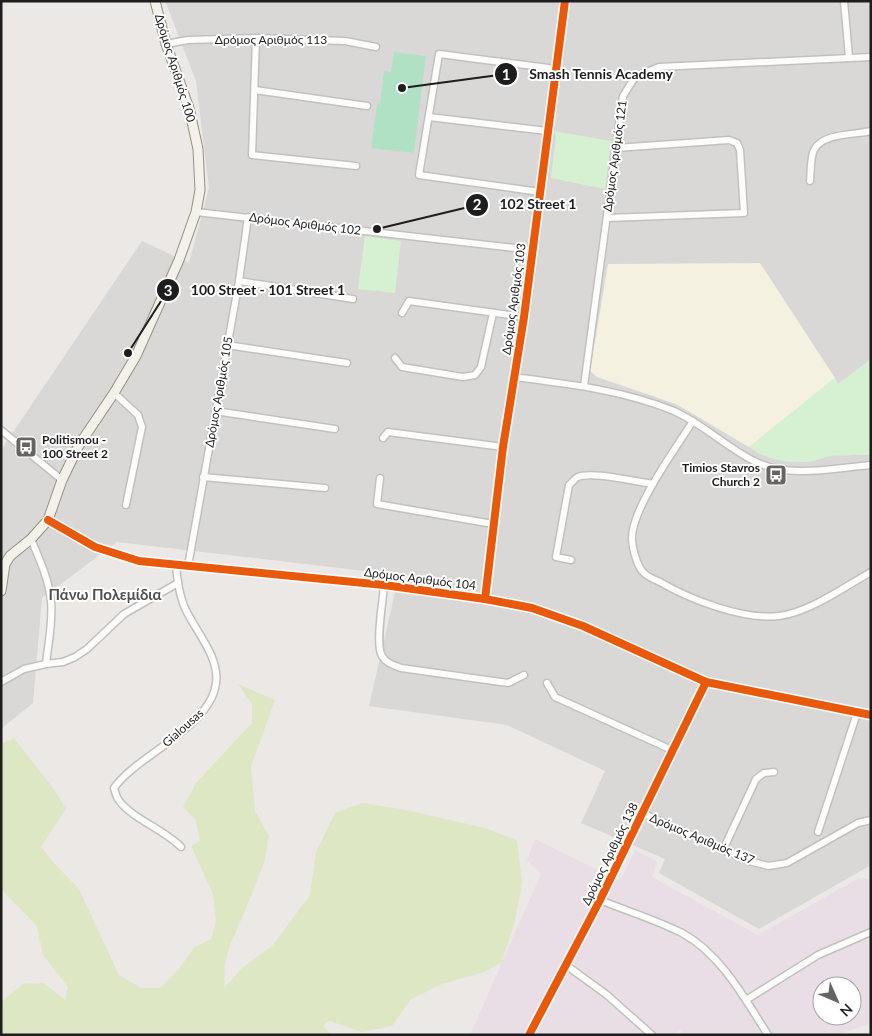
<svg xmlns="http://www.w3.org/2000/svg" width="872" height="1036" font-family="Lato,sans-serif">
<style>
.residential{fill:#dad8d7}
.industrial{fill:#e9dee6;fill-rule:evenodd}
.education{fill:#f5f1e0}
.grass{fill:#dde7c4}
.park{fill:#d6f1d1}
.pitch{fill:#b1e1c5}
.lines{fill:none;stroke-linecap:round;stroke-linejoin:round}
.minor-casing{stroke:#c2c1c0;stroke-width:9}
.tertiary-casing{stroke:#c2c1c0;stroke-width:10}
.secondary-casing{stroke:#95927f;stroke-width:11}
.minor{stroke:#fcfcfb;stroke-width:6}
.tertiary{stroke:#fcfcfb;stroke-width:8}
.secondary{stroke:#f3f1e9;stroke-width:9}
.cycleway-casing{stroke:#fff;stroke-width:11}
.cycleway{stroke:#e8590c;stroke-width:8}
.labels{text-anchor:middle;stroke-width:4;stroke-linejoin:round;paint-order:stroke}
.street-label{font-size:12px;fill:#1d1d1d;stroke:#fff}
.poi-label{font-size:12px;font-weight:bold;fill:#1d1d1d;stroke:#fff;text-anchor:start}
.quarter-label{font-size:15px;font-weight:bold;fill:#505050;stroke:#fff}
.leader{fill:none;stroke:#1d1d1d;stroke-width:2}
.callout-dot{fill:#1d1d1d;stroke:#fff;stroke-width:2}
.mark-label{font-size:15px;text-anchor:middle;font-weight:bold;fill:#fff}
.callout-label{font-size:14px;text-anchor:middle;font-weight:bold;fill:#1d1d1d;stroke:#fff;stroke-width:4;stroke-linejoin:round;paint-order:stroke}
</style>
<rect width="100%" height="100%" fill="#ebe8e6"/>
<path class="residential" d="M165 1H871V865L759 929 659 873 665 859 581 823 605 771 507 725 369 706 399 575 117 542 42 598 33 703 1 729V450L142 241 189 263 209 188 196 81Z"/>
<path class="industrial" d="M535 839 620 881 635 850 657 862 652 877 758 935 859 878 871 879V1024L835 1035H684L680 1030 674 1035H470L541 874 527 860ZM822 986H852V1016H822Z"/>
<path class="education" d="M760 263 835 378 749 447 676 404 597 377 590 371 608 264Z"/>
<path class="grass" d="M238 684 275 700 251 766 255 811 269 836 264 863 247 906 230 945 225 965 224 988 242 968 272 946 310 895 316 852 335 813 362 803 401 809 485 828 517 840 522 882 514 925 502 962 484 972 442 984 410 1000 392 1026 361 1032 330 1021 323 1026 332 1035H7L1 1031V1002L23 984 44 983 65 1000 68 987 43 955 37 926 1 889V744L14 738C31 762 52 783 66 809L41 847 53 862 79 889 119 975 141 988H160L178 970 195 947 211 939 216 921 213 894 191 846 200 841 196 820 183 807 196 783 252 723V704Z"/>
<g class="park">
<path d="M554 131 611 141 605 189 551 178 556 136Z"/>
<path d="M365 236 401 241 395 293 358 289Z"/>
<path d="M871 359V455C862 455 833 455 827 457 803 466 771 464 749 447L835 378 838 384Z"/>
</g>
<path class="pitch" d="M394 52 426 56 414 153 371 148 377 104H380L384 71 391 72Z"/>
<g class="lines">
<g class="minor-casing">
<g id="minor">
<path d="M844 1 849 57"/>
<path d="M256 38 252 155 356 166"/>
<path d="M166 44 188 40 256 38 345 41 376 47"/>
<path d="M255 90 367 106"/>
<path d="M429 117 547 131"/>
<path d="M810 181C811 172 810 158 814 150 822 133 854 135 871 131"/>
<path d="M540 192 419 175 439 54 556 69"/>
<path d="M196 212 533 250"/>
<path d="M607 218 744 213 740 150 737 143 729 140 616 148"/>
<path d="M239 281 353 299"/>
<path d="M402 313 409 301 524 317"/>
<path d="M227 345 347 363"/>
<path d="M395 358 402 367 463 377 475 375 481 367 493 313"/>
<path d="M514 377C569 384 623 390 674 411 703 424 726 447 754 461 789 479 834 468 871 465"/>
<path d="M584 386 623 96 635 77 659 67 871 57"/>
<path d="M114 393 138 415 142 427 126 505"/>
<path d="M215 411 335 429"/>
<path d="M693 421C676 448 632 508 632 538 632 547 637 567 644 573 648 577 655 580 660 582 691 600 743 620 779 616 810 612 844 587 871 572"/>
<path d="M1 430 62 480"/>
<path d="M383 438 388 432 503 447"/>
<path d="M203 477 325 488"/>
<path d="M380 478 377 504 493 524"/>
<path d="M31 539C39 558 49 580 51 601 53 622 48 644 46 664"/>
<path d="M571 560 556 557 569 485C572 483 575 478 578 477 592 471 637 482 653 484"/>
<path d="M176 565C177 579 179 593 184 606 193 627 213 649 216 672 223 723 138 753 114 788 115 791 116 796 118 799 129 817 165 830 181 847"/>
<path d="M188 566 239 281 248 217"/>
<path d="M384 585C383 601 375 644 382 656 386 663 393 665 401 668L508 683 524 675"/>
<path d="M485 599 503 447 524 317 565 1"/>
<path d="M1 682 24 669 46 664 63 662 75 657 87 649 124 614 178 583"/>
<path d="M547 683 555 697 674 751"/>
<path d="M642 813 749 861 768 866 787 863 858 823 871 820"/>
<path d="M818 832 857 713"/>
<path d="M723 850 756 779 764 773 774 772"/>
<path d="M600 900C627 911 656 920 682 933 721 954 745 999 768 1035"/>
<path d="M566 965 607 995 652 1035"/>
<path d="M746 1000 818 955 871 932"/>
<path d="M529 1035 600 900 706 682"/>
</g>
</g>
<g class="tertiary-casing">
<path id="tertiary" d="M48 520 95 547 139 561 384 585 485 599 532 608 583 626 706 682 871 715"/>
</g>
<g class="secondary-casing">
<path id="secondary" d="M1 591 5 564 10 556 31 539 48 520 62 480 79 445 114 393 136 356 179 260 196 212 200 190 198 149 189 108 166 44 155 1"/>
</g>
<use href="#minor" class="minor"/>
<use href="#tertiary" class="tertiary"/>
<use href="#secondary" class="secondary"/>
<g class="cycleway-casing">
<g id="cycleway">
<path d="M48 520 95 547 139 561 384 585 485 599 532 608 583 626 706 682 871 715"/>
<path d="M485 599 503 447 524 317 565 1"/>
<path d="M529 1035 600 900 706 682"/>
</g>
</g>
<use href="#cycleway" class="cycleway"/>
</g>
<defs>
<g id="bus-square" transform="scale(1.125)"><rect x="-9" y="-9" width="18" height="18" rx="4" fill="#656463" stroke="#fff"/><path d="M-5-6H5V4H4V6H2V4H-2V6H-4V4H-5ZM-3.5-4V0h7V-4ZM-3.5 1.2v1.5H-2V1.2ZM2 1.2v1.5H3.5V1.2Z" fill="#fff"/></g>
</defs>
<g fill-rule="evenodd">
<use href="#bus-square" x="26" y="447"/>
<use href="#bus-square" x="776" y="475"/>
</g>
<g class="labels">
<g class="street-label">
<text x="271" y="44">Δρόμος Αριθμός 113</text>
<text transform="translate(175 68) rotate(73)" y="4">Δρόμος Αριθμός 100</text>
<text transform="translate(615 156) rotate(-82)" y="4">Δρόμος Αριθμός 121</text>
<text transform="translate(305 224) rotate(7)" y="4">Δρόμος Αριθμός 102</text>
<text transform="translate(514 299) rotate(-82)" y="4">Δρόμος Αριθμός 103</text>
<text transform="translate(219 392) rotate(-80)" y="4">Δρόμος Αριθμός 105</text>
<text transform="translate(420 579) rotate(7)" y="4">Δρόμος Αριθμός 104</text>
<text transform="translate(183 728) rotate(-42)" y="4">Gialousas</text>
<text transform="translate(702 839) rotate(23)" y="4">Δρόμος Αριθμός 137</text>
<text transform="translate(610 854) rotate(-64)" y="4">Δρόμος Αριθμός 138</text>
</g>
<g class="poi-label">
<text x="42" y="444">Politismou -<tspan x="42" dy="14">100 Street 2</tspan></text>
<text x="760" y="472" text-anchor="end">Timios Stavros<tspan x="760" dy="14">Church 2</tspan></text>
</g>
<g class="quarter-label">
<text x="105" y="600">Πάνω Πολεμίδια</text>
</g>
</g>
<path class="leader" d="M402 88L506 74M377 229L477 205M128 353L168 290"/>
<g class="callout-dot">
<circle cx="402" cy="88" r="5"/>
<circle cx="377" cy="229" r="5"/>
<circle cx="128" cy="353" r="5"/>
<circle cx="506" cy="74" r="12"/>
<circle cx="477" cy="205" r="12"/>
<circle cx="168" cy="290" r="12"/>
</g>
<g class="mark-label">
<text x="506" y="80">1</text>
<text x="477" y="210">2</text>
<text x="168" y="296">3</text>
</g>
<g class="callout-label">
<text x="601" y="79">Smash Tennis Academy</text>
<text x="538" y="209">102 Street 1</text>
<text x="268" y="295">100 Street - 101 Street 1</text>
</g>
<rect width="872" height="1036" fill="none" stroke="#1d1d1d" stroke-width="5"/>
<g transform="translate(837 1001) rotate(135)"><circle r="24" fill="#ffffff" stroke="#a5a5a5"/>
<path d="M0-4L9 19L0 12L-9 19Z" fill="#656463"/>
<text y="-8" font-size="14" font-weight="bold" text-anchor="middle" fill="#1d1d1d">N</text>
</g>
</svg>
